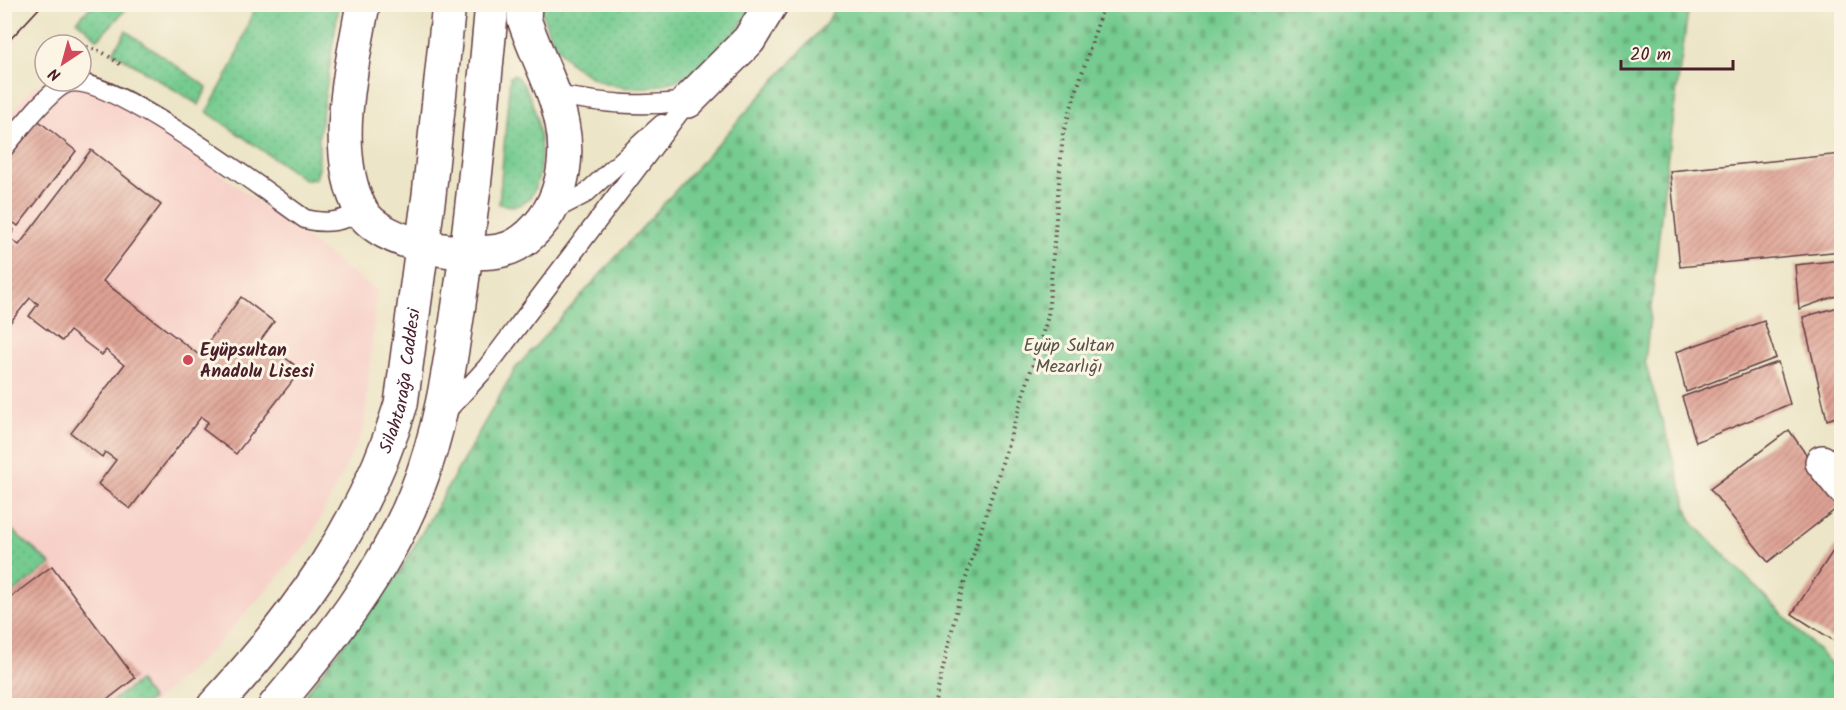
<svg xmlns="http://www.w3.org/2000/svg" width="1846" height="710" font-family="Kalam,sans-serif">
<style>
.built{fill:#f7d1c9}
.grass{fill:url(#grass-dots);stroke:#60755e;stroke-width:1.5}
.cemetery{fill:url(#cemetery-stones);stroke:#60755e;stroke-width:1.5}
.building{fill:url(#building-hatch)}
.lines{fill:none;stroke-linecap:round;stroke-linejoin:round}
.lane-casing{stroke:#623d42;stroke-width:21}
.street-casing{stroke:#623d42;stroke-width:36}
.primary-casing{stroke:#623d42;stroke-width:36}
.path{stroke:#623d42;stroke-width:4;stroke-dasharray:1.5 4.5;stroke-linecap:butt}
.lane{stroke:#fff;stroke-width:18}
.street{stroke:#fff;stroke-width:33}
.primary{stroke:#fff;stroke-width:33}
.tram{stroke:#4a1f2b;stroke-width:1.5}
.poi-dot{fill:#d1495b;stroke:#fcf5e5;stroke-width:2}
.labels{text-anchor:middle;stroke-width:6;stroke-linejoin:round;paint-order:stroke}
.park-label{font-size:18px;fill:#575349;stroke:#fcf5e5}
.poi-label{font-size:18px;font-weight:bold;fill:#4a1f2b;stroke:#fcf5e5;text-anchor:start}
.street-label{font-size:18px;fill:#4a1f2b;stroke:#fcf5e5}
</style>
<defs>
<pattern id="grass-dots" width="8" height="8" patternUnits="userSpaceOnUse" patternTransform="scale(1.5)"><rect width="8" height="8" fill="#75cb90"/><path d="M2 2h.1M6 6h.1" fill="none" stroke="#67ae7c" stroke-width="1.8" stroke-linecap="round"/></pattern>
<pattern id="cemetery-stones" width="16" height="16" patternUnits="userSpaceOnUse" patternTransform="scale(1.5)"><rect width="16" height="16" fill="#75cb90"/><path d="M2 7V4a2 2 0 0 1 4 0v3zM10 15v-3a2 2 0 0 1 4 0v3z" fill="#67ae7c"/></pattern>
<pattern id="building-hatch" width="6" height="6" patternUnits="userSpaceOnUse" patternTransform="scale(1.5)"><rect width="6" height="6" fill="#dea294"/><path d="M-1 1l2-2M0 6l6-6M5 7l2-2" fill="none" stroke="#b68379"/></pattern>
</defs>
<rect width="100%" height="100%" fill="#fcf5e5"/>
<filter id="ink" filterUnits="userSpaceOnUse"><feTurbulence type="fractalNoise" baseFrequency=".0167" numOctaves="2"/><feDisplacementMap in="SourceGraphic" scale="12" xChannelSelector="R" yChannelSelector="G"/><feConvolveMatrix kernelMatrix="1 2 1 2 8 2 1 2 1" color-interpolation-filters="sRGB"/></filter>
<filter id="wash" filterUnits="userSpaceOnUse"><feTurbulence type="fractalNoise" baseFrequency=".008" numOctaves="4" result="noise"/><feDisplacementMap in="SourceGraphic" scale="24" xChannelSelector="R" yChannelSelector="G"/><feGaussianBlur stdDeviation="1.35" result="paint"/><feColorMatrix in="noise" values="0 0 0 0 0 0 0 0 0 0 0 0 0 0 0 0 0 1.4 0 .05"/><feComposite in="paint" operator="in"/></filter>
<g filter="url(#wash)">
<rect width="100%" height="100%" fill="#ece5c7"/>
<path class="built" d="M61 81 104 87 377 291 364 429 308 544 215 647 151 705 5 706V120L34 85Z"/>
<g class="grass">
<path d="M92 5V4L130 5 98 39 77 21Z"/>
<path d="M255 5H339L319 135V168L316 179 305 180 207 112 234 62Z"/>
<path d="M541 5H755C740 27 724 52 701 67 638 111 553 83 541 5Z"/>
<path d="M126 31 207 87 199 105 113 52Z"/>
<path d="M514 75C541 92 554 187 522 204 516 208 506 205 499 204L510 77Z"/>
<path d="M5 524 51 564 5 599Z"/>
<path d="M139 681 152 700 144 705H106Z"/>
</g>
<path class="cemetery" d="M835 5H1689L1669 144 1645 362 1691 521 1841 674V705L296 706 399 573 515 369 829 20Z"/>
<g id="blocks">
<g class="building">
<path d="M35 118 76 151 18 226 10 220 6 225 14 230 9 238 19 245 91 150 161 205 103 281 199 355 241 297 274 322 254 349 264 357 271 347 301 370 236 454 203 429 208 422 201 417 130 509 98 484 116 460 105 452 102 457 71 433 124 365 106 350 102 355 70 331 62 341 29 316 38 304 30 298 4 330V157Z"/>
<path d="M1842 154V251L1680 267 1670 171Z"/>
<path d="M1842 260V294L1799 309 1795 265Z"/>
<path d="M1842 306V415L1827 420 1803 317Z"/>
<path d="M1764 321 1776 358 1686 392 1676 352Z"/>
<path d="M1778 362 1790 404 1696 442 1682 397Z"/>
<path d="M1789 430 1841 505 1768 562 1710 489Z"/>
<path d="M1842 537V646L1792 614Z"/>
<path d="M52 566 135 678 99 706H4V602Z"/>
</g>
</g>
</g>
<g filter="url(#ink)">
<use href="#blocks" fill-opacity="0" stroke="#623d42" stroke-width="1.5"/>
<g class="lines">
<g class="lane-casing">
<g id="lane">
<path d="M555 95C604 103 638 108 688 101"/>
<path d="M4 148C17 133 50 88 68 83 107 72 267 192 305 219 327 225 341 221 362 212"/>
<path d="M550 212 585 194 662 124"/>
<path d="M444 414 487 367 688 101"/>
</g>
</g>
<g class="street-casing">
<g id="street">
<path d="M688 101 749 40 771 4"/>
<path d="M1822 462 1842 487"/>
</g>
</g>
<g class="primary-casing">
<g id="primary">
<path d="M363 4C352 66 330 152 361 210 379 245 468 259 503 250 528 244 550 216 558 192 580 126 544 79 524 19L525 4"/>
<path id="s1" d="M214 706C296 617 366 522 401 404L429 195 449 4"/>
<path d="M275 706C330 641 383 574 415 495 441 431 450 365 460 297 474 200 483 102 492 4"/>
</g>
</g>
<g class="path">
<path d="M71 45H81"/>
<path d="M81 45 102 52 120 64"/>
<path d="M934 706 959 600 1048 316 1063 133 1104 4"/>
</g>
<use href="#lane" class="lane"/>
<use href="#street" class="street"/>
<use href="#primary" class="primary"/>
<g class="tram">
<path d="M4 15 14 4"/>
<path d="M4 46 43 4"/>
</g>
</g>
</g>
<circle class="poi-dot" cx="188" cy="360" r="6"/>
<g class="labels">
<g class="park-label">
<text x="1069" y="351">Eyüp Sultan<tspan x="1069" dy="21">Mezarlığı</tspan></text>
</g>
<g class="poi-label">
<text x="200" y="356">Eyüpsultan<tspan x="200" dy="21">Anadolu Lisesi</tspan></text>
</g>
<g class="street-label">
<text dy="6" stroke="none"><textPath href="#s1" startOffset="381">Silahtarağa Caddesi</textPath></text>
</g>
</g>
<rect width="1846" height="710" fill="none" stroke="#fcf5e5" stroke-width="24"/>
<g transform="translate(63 63) rotate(216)"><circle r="28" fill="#fcf5e5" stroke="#b59f9b" stroke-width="1.5"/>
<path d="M0-4.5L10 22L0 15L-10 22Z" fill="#d1495b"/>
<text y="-9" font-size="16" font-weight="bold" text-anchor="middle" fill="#4a1f2b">N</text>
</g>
<path d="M1621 60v9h112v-9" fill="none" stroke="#4a1f2b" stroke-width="3"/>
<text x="1630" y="60" font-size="18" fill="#4a1f2b" stroke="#fcf5e5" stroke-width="4.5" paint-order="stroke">20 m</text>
</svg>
